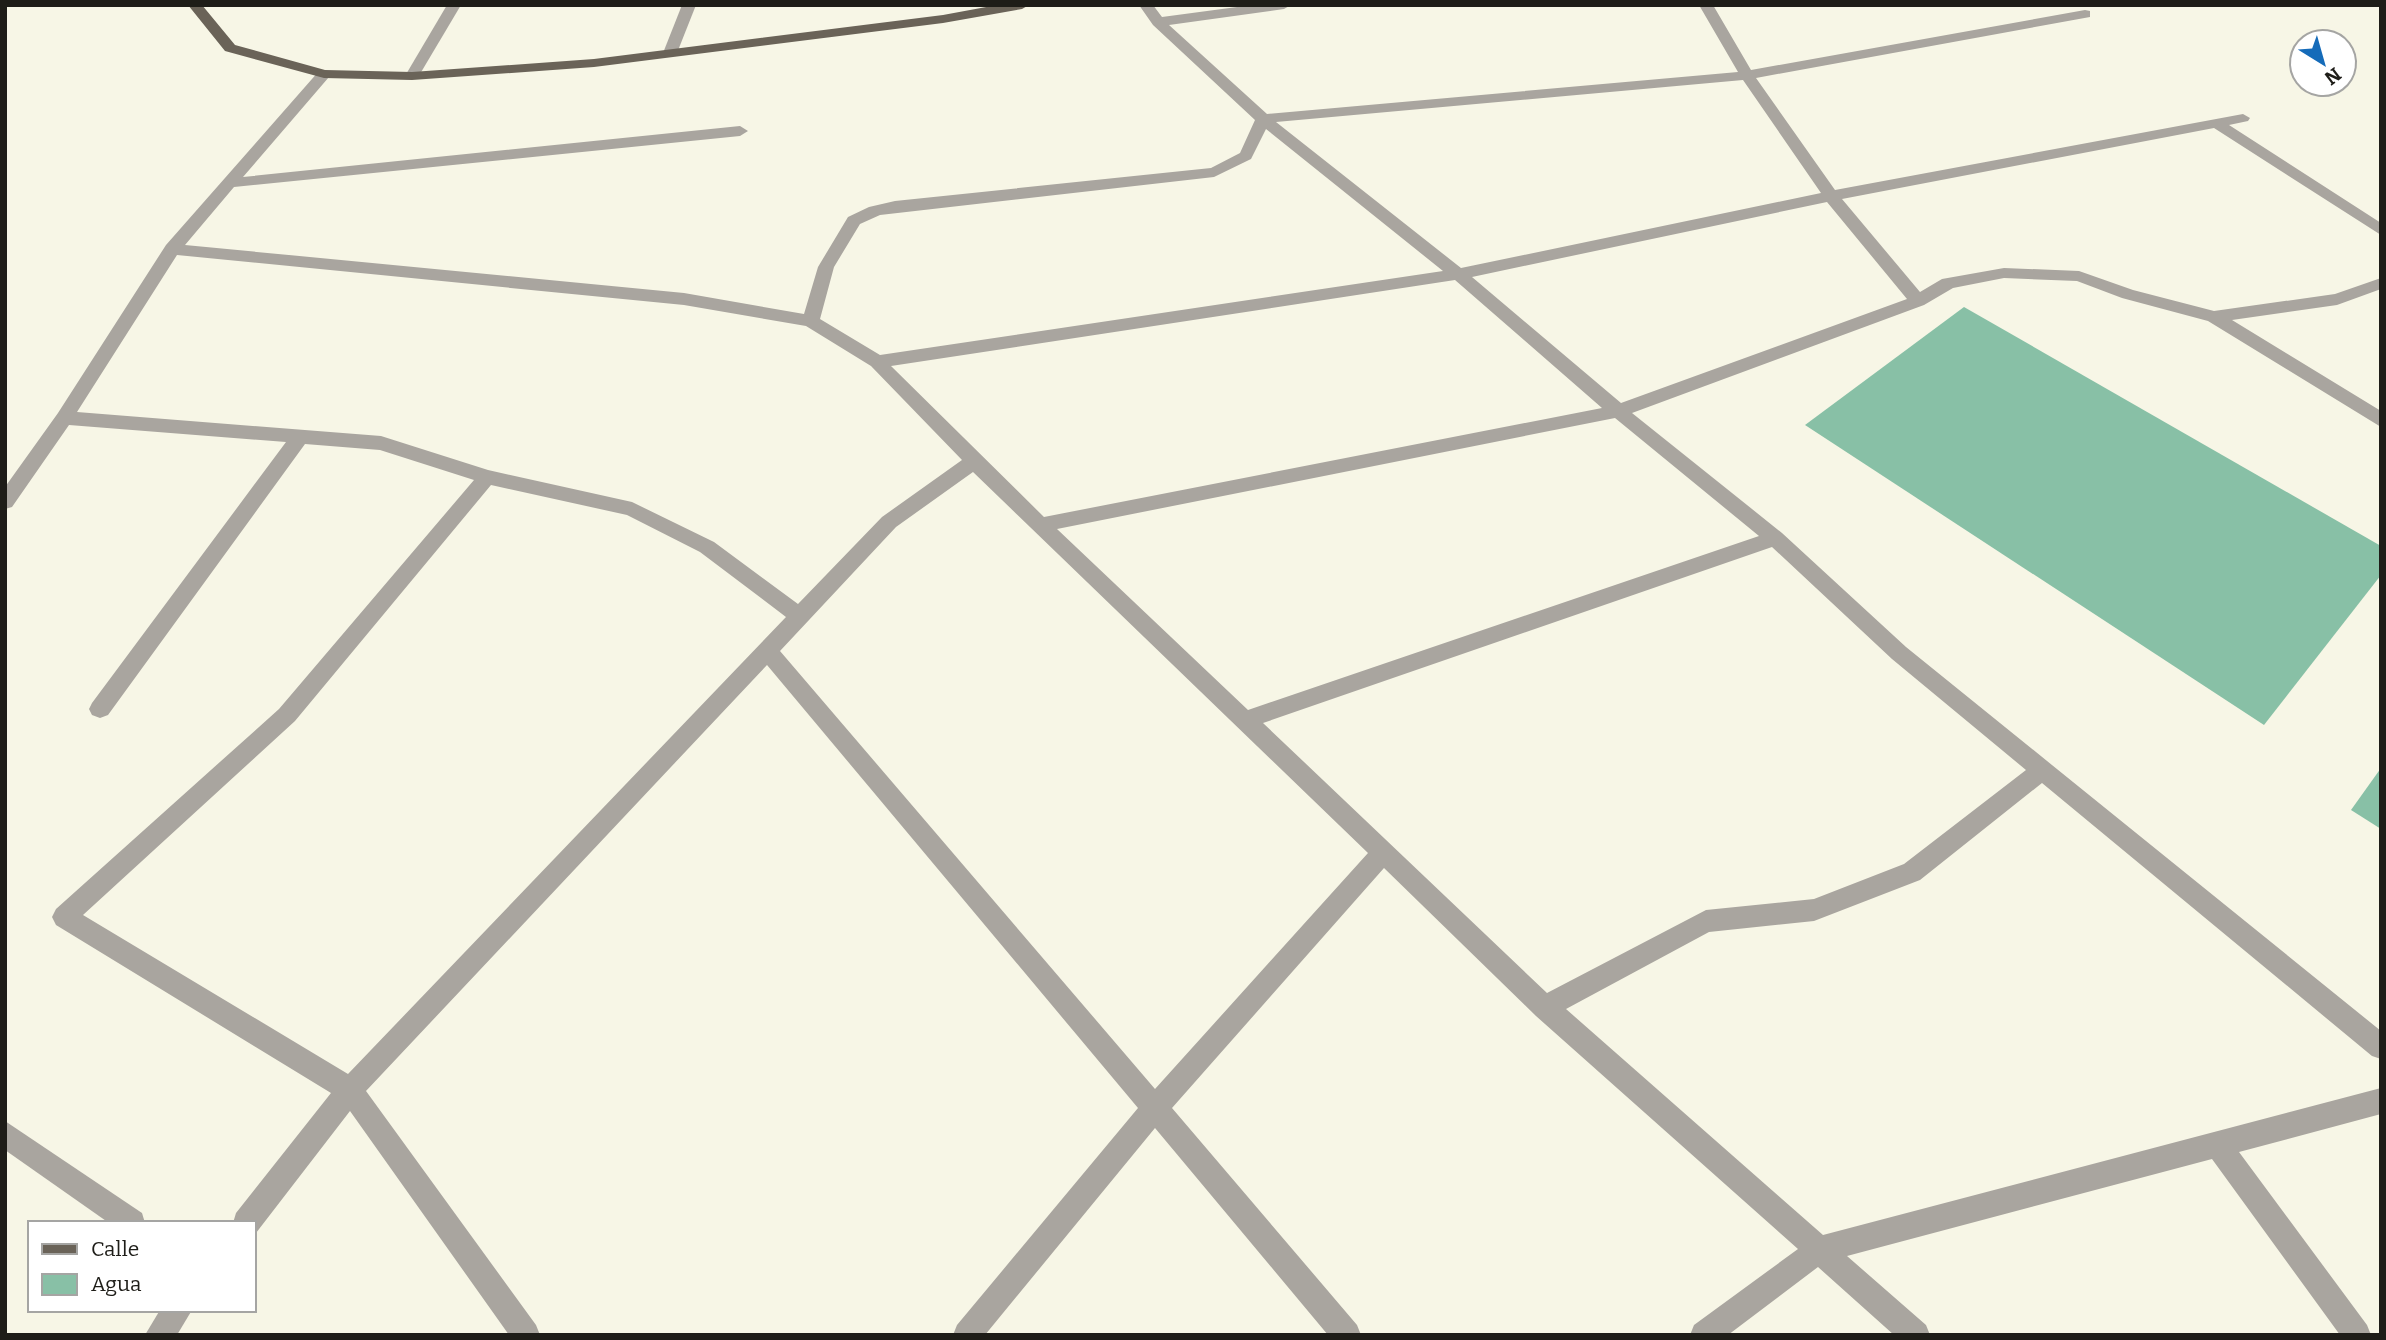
<svg xmlns="http://www.w3.org/2000/svg" width="2386" height="1340" font-family="Bitter,serif">
<style>
.water{fill:#88c0a6}
.lines{fill:none;stroke-linecap:round;stroke-linejoin:round}
.minor{fill:#a9a59f;fill-rule:evenodd}
.major{fill:#6a6358;fill-rule:evenodd}
</style>
<rect width="100%" height="100%" fill="#f7f6e6"/>
<g class="water">
<path d="M1964 307 2381 546V575L2264 725 1805 425Z"/>
<path d="M2381 768V829L2351 810Z"/>
</g>
<g class="lines">
<g class="minor">
<path d="M447 5H461L417 79H407L405 76Z"/>
<path d="M682 5H696L677 53 675 56H665L663 53Z"/>
<path d="M1139 5H1153L1162 17 1252 5H1291L1284 9 1169 25 1267 114 1738 72 1699 5H1713L1751 70 2085 10 2090 11V17L1756 78 1835 190 2243 114 2250 118 2248 121 2229 125 2381 223V235L2214 128 1842 199 1920 292 1942 279 2004 268 2079 271 2133 290 2214 311 2335 294 2381 278V289L2337 305 2232 320 2381 411V427L2208 321 2122 298 2077 281 2004 278 1953 288 1924 305 1632 413 1782 533 1906 647 2381 1031V1059L2372 1056 2042 783 1920 880 1814 921 1709 932 1566 1009 1823 1235 2381 1088V1114L2239 1152 2367 1325 2371 1335H2340L2212 1159 1847 1256 1926 1325 1930 1335H1894L1818 1267 1728 1335H1690L1694 1325 1798 1249 1536 1016 1384 868 1172 1108 1357 1325 1361 1335H1328L1155 1128 985 1335H953L957 1325 1138 1108 767 665 366 1091 536 1325 540 1335H509L350 1111 256 1233 254 1223H233L236 1213 331 1093 56 925 52 917 56 909 279 709 474 480 380 450 305 444 108 715 100 718 92 715 89 709 92 703 286 442 69 425 12 507 5 509V487L58 413 166 245 319 71 324 70 331 74 329 77 243 177 740 126 748 131 740 136 234 187 185 245 684 293 804 314 818 267 848 217 869 207 895 201 1211 168 1240 153 1255 120 1153 25ZM1743 80 1821 193 1461 268 1276 122ZM1266 129 1443 271 880 355 820 319 834 267 860 224 880 215 1214 177 1251 159ZM1827 202 1907 299 1621 403 1472 277ZM177 255 684 305 806 326 871 366 962 460 882 517 798 604 714 542 632 502 488 470 381 436 77 412ZM1455 280 1602 408 1044 517 891 366ZM1615 418 1759 536 1248 710 1057 529ZM973 472 1368 853 1155 1089 780 651 896 527ZM491 485 627 515 700 552 786 617 348 1074 83 915 295 721ZM1772 547 1892 659 2026 770 1904 864 1814 899 1706 910 1547 993 1263 723Z"/>
<path d="M5 1121 142 1213 145 1223H109L5 1150Z"/>
<path d="M160 1310H192L177 1335H145Z"/>
</g>
<path class="major" d="M188 5H202L235 45 325 70 412 72 594 59 943 15 997 5H1029L1022 9 943 23 594 67 412 80 324 78 225 51Z"/>
</g>
<rect width="2386" height="1340" fill="none" stroke="#1e1d18" stroke-width="14"/>
<rect x="28" y="1221" width="228" height="91" fill="#ffffff" stroke="#a5a5a3" stroke-width="2"/>
<rect x="42" y="1244" width="35" height="10" fill="#6a6358" stroke="#a5a5a3" stroke-width="2"/>
<text x="91" y="1256" font-size="21" fill="#1e1d18">Calle</text>
<rect x="42" y="1274" width="35" height="21" fill="#88c0a6" stroke="#a5a5a3" stroke-width="2"/>
<text x="91" y="1291" font-size="21" fill="#1e1d18">Agua</text>
<g transform="translate(2323 63) rotate(143)"><circle r="33" fill="#ffffff" stroke="#a5a5a3" stroke-width="2"/>
<path d="M0-5L12 26L0 18L-12 26Z" fill="#156bb9"/>
<text y="-10" font-size="19" font-weight="bold" text-anchor="middle" fill="#1e1d18">N</text>
</g>
</svg>
